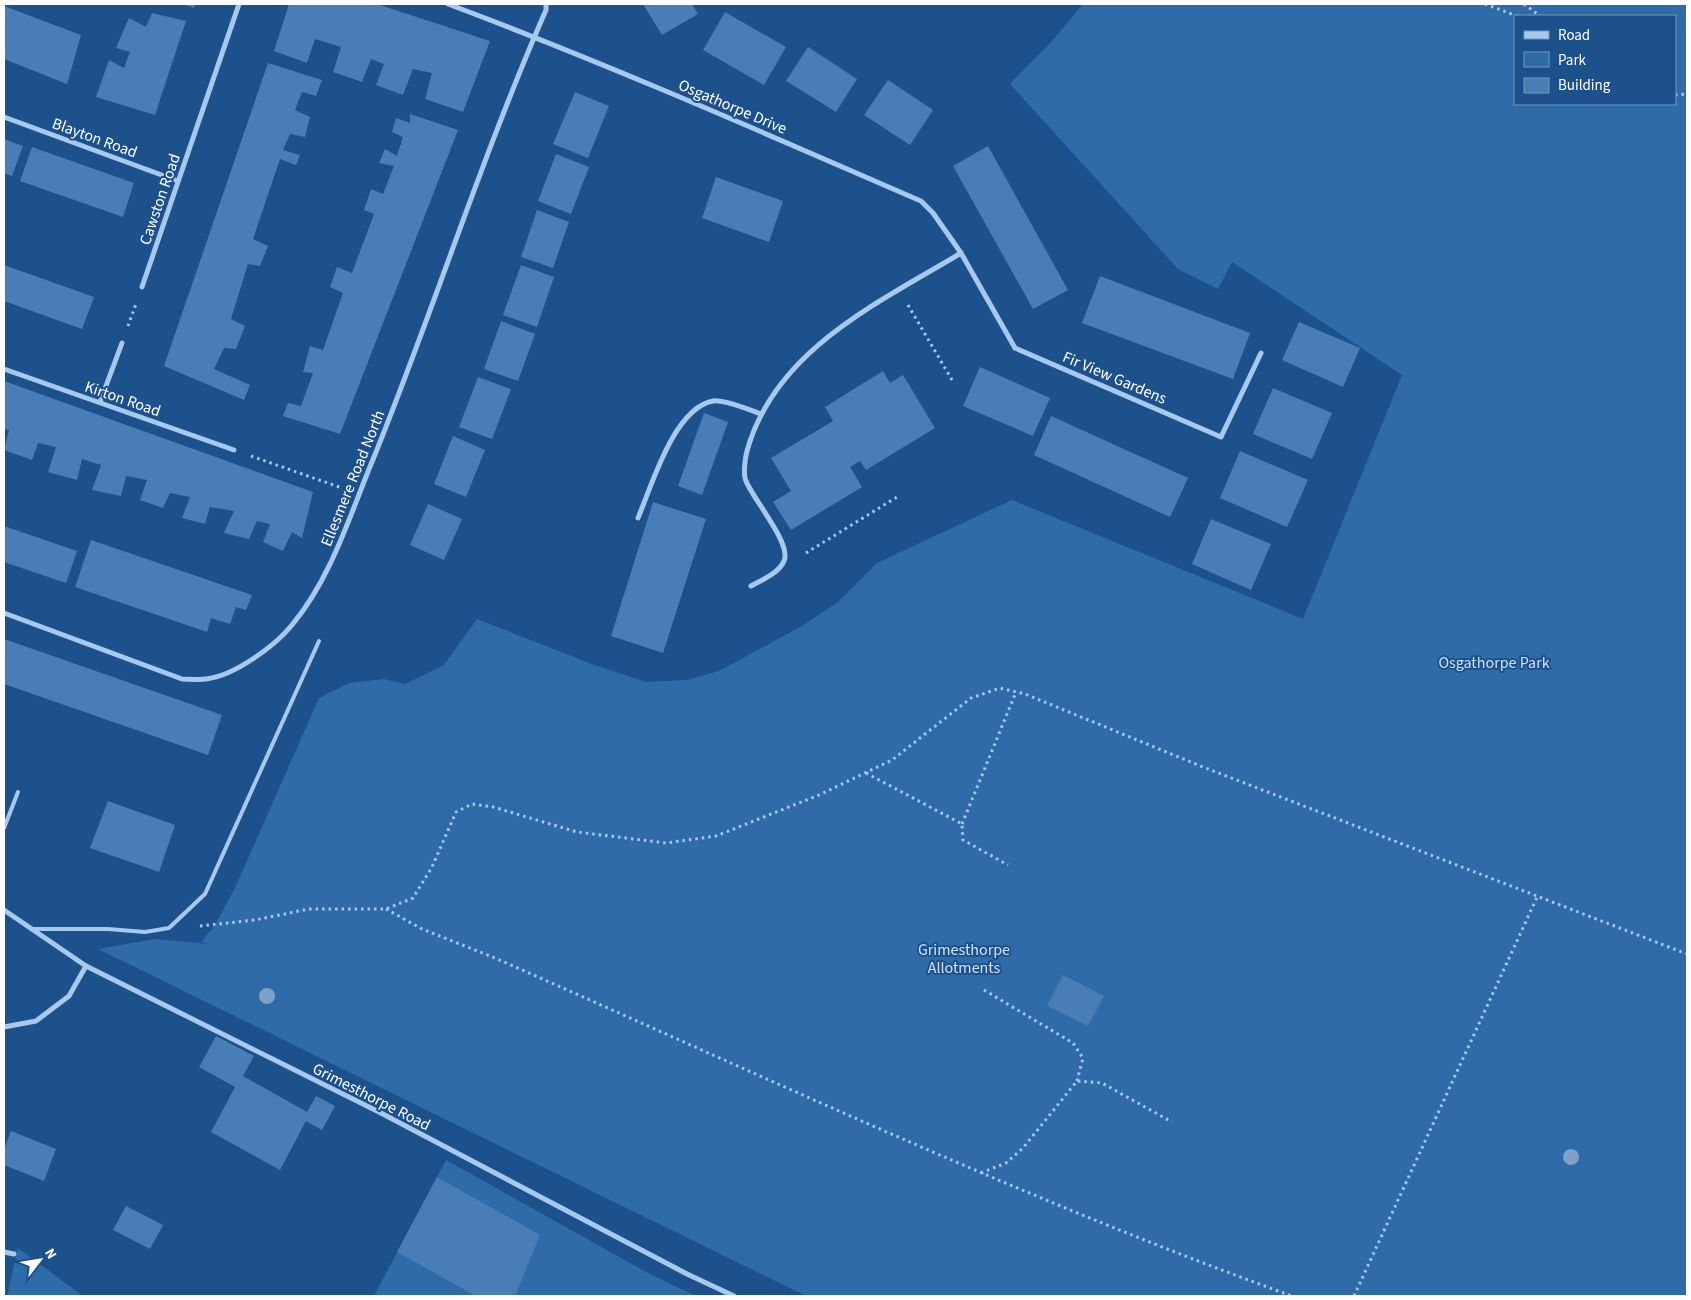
<svg xmlns="http://www.w3.org/2000/svg" width="1691" height="1300" font-family="'Source Sans 3',sans-serif">
<style>
.green{fill:#2f6ba9;fill-rule:evenodd}
.building{fill:#497db6}
.lines{fill:none;stroke-linecap:round;stroke-linejoin:round}
.path{stroke:#a7c9ed;stroke-width:3;stroke-dasharray:2.5 4;stroke-linecap:butt}
.service{stroke:#a7c9ed;stroke-width:4}
.minor{stroke:#a7c9ed;stroke-width:5}
.tree{fill:#7da1c8}
.labels{text-anchor:middle;stroke-width:4;stroke-linejoin:round;paint-order:stroke}
.street-label{font-size:16px;fill:#fff;stroke:#1c518c}
.park-label{font-size:16px;fill:#cde3f9;stroke:#1c518c}
</style>
<rect width="100%" height="100%" fill="#1c518c"/>
<g class="green">
<path d="M1083 4H1687V1296H806L98 949 155 939 210 944 201 942 215 925 235 888 319 698 349 683 384 679 405 684 444 665 477 619 597 666 646 682 687 680 719 671 802 626 838 602 877 563 1012 500 1303 619 1402 375 1232 262 1218 289 1178 269 1010 84 1053 40ZM1515 16H1675V104H1515Z"/>
<path d="M446 1160 646 1272 696 1296H374Z"/>
<path d="M18 1248 83 1296H7Z"/>
</g>
<g class="building">
<path d="M183 4H195L194 8Z"/>
<path d="M289 4H377L490 41 463 112 425 99 432 73 413 69 403 95 376 85 384 64 371 59 362 82 333 72 341 47 315 39 307 63 274 51Z"/>
<path d="M643 4H692L698 14 662 35Z"/>
<path d="M4 6 81 35 67 84 4 59Z"/>
<path d="M725 12 786 47 764 85 703 50Z"/>
<path d="M152 13 186 21 155 115 96 97 109 60 124 68 130 52 116 48 129 18 146 27Z"/>
<path d="M808 47 857 79 836 112 786 81Z"/>
<path d="M268 63 322 80 316 96 302 92 295 110 310 117 305 137 290 134 283 150 300 155 296 165 280 159 253 239 268 246 260 266 248 264 231 319 245 326 236 349 224 348 214 369 250 385 244 400 164 366Z"/>
<path d="M888 80 933 110 910 145 864 115Z"/>
<path d="M575 92 609 106 588 158 553 144Z"/>
<path d="M410 114 458 130 340 434 283 416 288 403 301 406 313 373 303 372 310 346 323 350 343 293 330 287 337 267 352 273 374 214 364 210 371 189 383 194 394 166 379 163 385 149 397 156 403 137 392 132 396 118 410 123Z"/>
<path d="M4 139 23 146 12 176 4 173Z"/>
<path d="M988 146 1068 290 1033 309 953 166Z"/>
<path d="M32 147 134 183 123 217 20 181Z"/>
<path d="M556 154 589 167 571 214 538 201Z"/>
<path d="M716 177 783 201 769 242 702 218Z"/>
<path d="M537 210 569 222 553 268 521 257Z"/>
<path d="M4 265 94 297 82 329 4 301Z"/>
<path d="M521 265 554 277 537 327 503 315Z"/>
<path d="M1100 276 1250 333 1233 379 1082 323Z"/>
<path d="M501 321 535 334 518 381 484 369Z"/>
<path d="M1299 322 1360 348 1343 387 1282 360Z"/>
<path d="M980 367 1050 398 1033 436 963 406Z"/>
<path d="M883 371 890 383 903 375 935 428 866 470 860 461 850 467 862 487 791 530 773 502 791 491 771 458 833 421 825 407Z"/>
<path d="M478 377 511 389 492 439 459 427Z"/>
<path d="M4 381 313 492 302 538 292 532 283 551 263 542 270 524 257 521 249 539 224 533 234 511 210 507 205 524 182 518 190 497 170 493 163 508 140 500 147 480 126 476 121 496 92 490 101 465 82 459 77 480 48 472 56 447 38 443 32 460 4 450 9 430 4 429Z"/>
<path d="M1273 388 1332 413 1312 459 1253 434Z"/>
<path d="M704 413 728 422 702 495 678 486Z"/>
<path d="M1051 416 1188 478 1170 517 1034 455Z"/>
<path d="M453 436 485 450 466 497 434 484Z"/>
<path d="M1240 451 1308 480 1287 527 1220 498Z"/>
<path d="M653 502 706 519 663 653 611 636Z"/>
<path d="M428 504 462 519 444 560 410 545Z"/>
<path d="M1211 519 1271 544 1251 590 1192 564Z"/>
<path d="M4 526 77 551 66 583 4 562Z"/>
<path d="M91 540 252 595 246 610 236 607 230 624 211 618 207 632 75 587Z"/>
<path d="M4 639 222 715 208 755 4 684Z"/>
<path d="M108 801 175 825 159 872 90 848Z"/>
<path d="M1063 975 1104 996 1088 1026 1047 1006Z"/>
<path d="M216 1036 254 1056 243 1076 307 1112 316 1096 335 1106 322 1130 306 1121 280 1170 211 1132 235 1087 199 1067Z"/>
<path d="M11 1131 56 1149 44 1181 4 1165V1150Z"/>
<path d="M437 1177 540 1235 515 1296H476L397 1252Z"/>
<path d="M126 1206 163 1225 150 1249 113 1230Z"/>
</g>
<g class="lines">
<g class="path">
<path d="M1485 4 1517 16"/>
<path d="M1524 4 1540 16"/>
<path d="M1675 95 1687 94"/>
<path d="M908 305 952 380"/>
<path d="M128 326 136 304"/>
<path d="M251 456 342 488"/>
<path d="M806 553 897 497"/>
<path d="M866 773 962 824 963 840 1008 865"/>
<path d="M962 824 1016 692"/>
<path d="M386 909 422 929 495 958C759 1074 1021 1198 1292 1296"/>
<path d="M200 926 255 920 309 909H386L413 898 432 867 456 812 472 804 493 807 577 832 666 843 716 836 819 795 892 760 971 698 1000 688 1025 694 1203 767 1687 954"/>
<path d="M984 990 1073 1043 1083 1058 1077 1081"/>
<path d="M981 1173 1006 1163 1023 1148 1077 1081 1102 1083 1172 1122"/>
<path d="M1354 1296 1538 895"/>
</g>
<g class="service">
<path d="M4 828 18 792"/>
<path d="M33 929H108L145 932 169 928 205 894 319 641"/>
</g>
<g class="minor">
<path d="M448 4C608 64 764 133 921 201L933 213 961 253 1015 348 1221 437 1261 353"/>
<path d="M4 117 178 181"/>
<path d="M142 287 239 4"/>
<path d="M4 369 234 450"/>
<path d="M100 402 122 343"/>
<path d="M638 518C652 485 674 408 713 401 723 399 750 410 761 414"/>
<path d="M751 586C762 580 779 573 784 561 792 544 753 499 746 481 743 475 745 458 747 451 775 350 878 303 961 253"/>
<path d="M4 613 182 679C189 679 198 680 206 679 234 676 275 646 292 625 332 577 350 514 374 457 434 309 482 156 546 10V4"/>
<path d="M4 910 86 966 379 1112 687 1274 734 1296"/>
<path d="M4 1027 36 1021 69 996 86 966"/>
<path d="M4 1252 14 1254"/>
</g>
</g>
<g class="tree">
<circle cx="267" cy="996" r="8"/>
<circle cx="1571" cy="1157" r="8"/>
</g>
<g class="labels">
<g class="street-label">
<text transform="translate(733 106) rotate(23)" y="6">Osgathorpe Drive</text>
<text transform="translate(95 137) rotate(20)" y="6">Blayton Road</text>
<text transform="translate(159 199) rotate(-71)" y="6">Cawston Road</text>
<text transform="translate(1115 377) rotate(23)" y="6">Fir View Gardens</text>
<text transform="translate(123 398) rotate(19)" y="6">Kirton Road</text>
<text transform="translate(352 478) rotate(-68)" y="6">Ellesmere Road North</text>
<text transform="translate(372 1096) rotate(27)" y="6">Grimesthorpe Road</text>
</g>
<g class="park-label">
<text x="1494" y="668">Osgathorpe Park</text>
<text x="964" y="955">Grimesthorpe<tspan x="964" dy="18">Allotments</tspan></text>
</g>
</g>
<rect width="1691" height="1300" fill="none" stroke="#ffffff" stroke-width="10"/>
<rect x="1514" y="15" width="162" height="90" fill="#1c518c" stroke="#7797ba"/>
<rect x="1524" y="31" width="25" height="8" fill="#a7c9ed" stroke="#7797ba"/>
<text x="1558" y="40" font-size="15" fill="#ffffff">Road</text>
<rect x="1524" y="52" width="25" height="15" fill="#2f6ba9" stroke="#7797ba"/>
<text x="1558" y="65" font-size="15" fill="#ffffff">Park</text>
<rect x="1524" y="78" width="25" height="15" fill="#497db6" stroke="#7797ba"/>
<text x="1558" y="90" font-size="15" fill="#ffffff">Building</text>
<g transform="translate(40 1260) rotate(59)" stroke="#1c518c" stroke-width="4" paint-order="stroke">
<path d="M0-4L9 19L0 12L-9 19Z" fill="#ffffff"/>
<text y="-8" font-size="14" font-weight="bold" text-anchor="middle" fill="#ffffff">N</text>
</g>
</svg>
